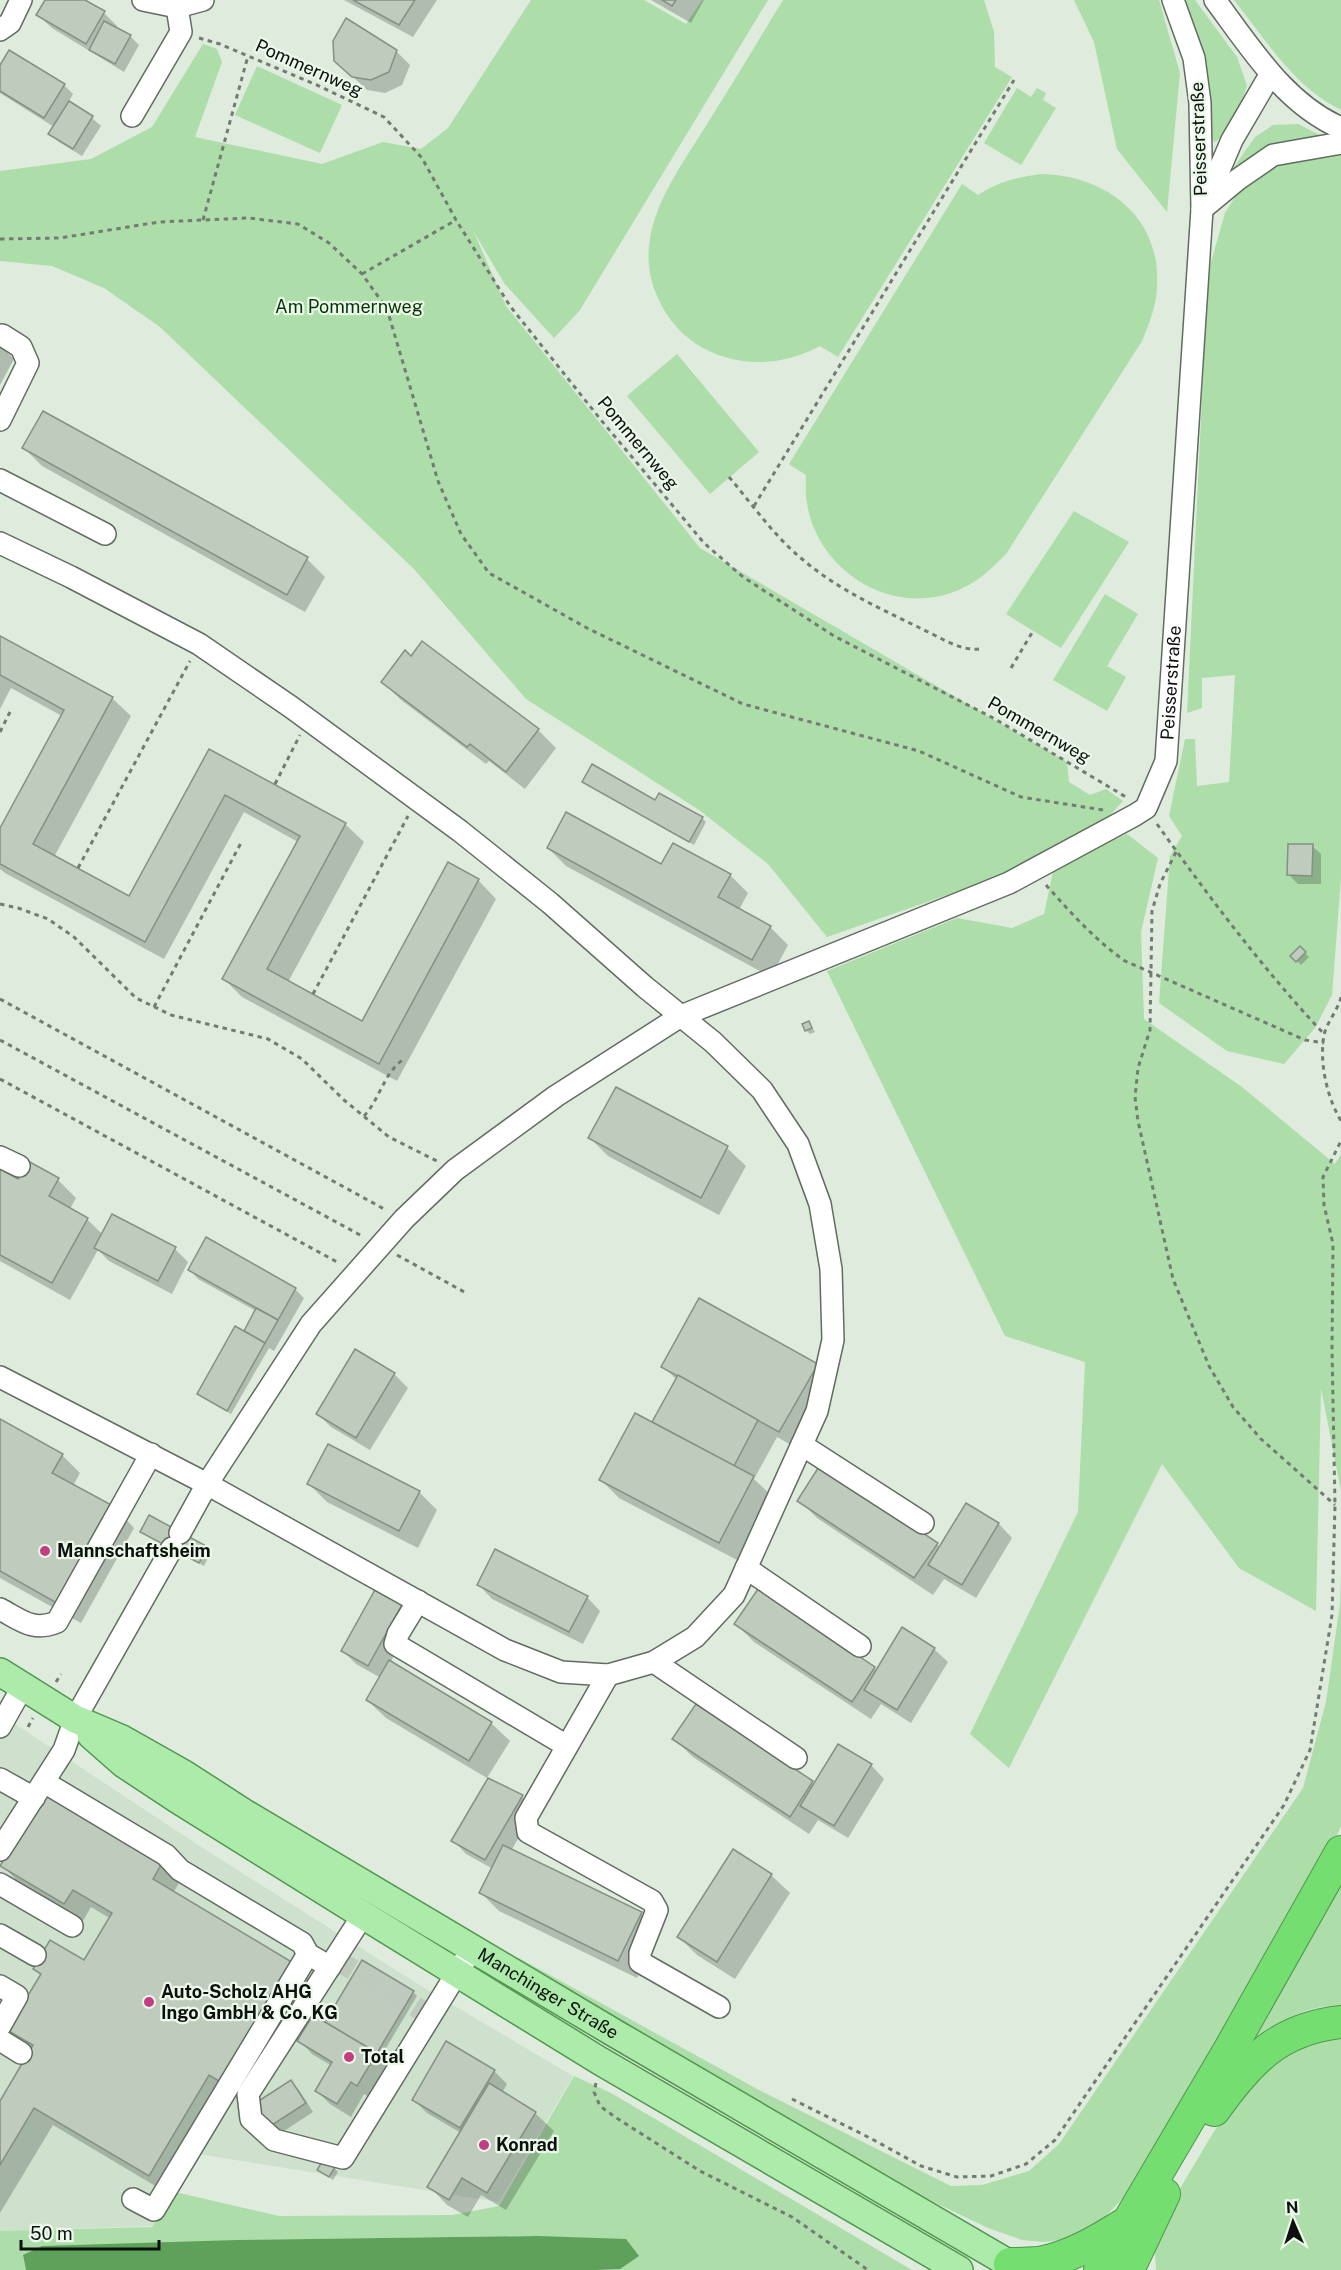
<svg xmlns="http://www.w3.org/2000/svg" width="1341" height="2270" font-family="'Public Sans',sans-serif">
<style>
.built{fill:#cee1cd}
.green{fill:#addda9}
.water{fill:#5da15a}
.shadow{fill:#0003}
.building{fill:#becbbd;stroke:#849083;stroke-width:1.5}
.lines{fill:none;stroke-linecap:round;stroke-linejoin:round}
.minor-tunnel{stroke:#bfcabe;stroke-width:21;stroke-dasharray:21 10;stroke-linecap:butt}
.minor-casing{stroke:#616d60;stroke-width:24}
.major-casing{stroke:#50964e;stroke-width:30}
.highway-casing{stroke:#50964e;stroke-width:34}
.path{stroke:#737c73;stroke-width:3;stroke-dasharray:4.5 4.5;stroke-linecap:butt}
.minor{stroke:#fff;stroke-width:21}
.major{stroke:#acebaa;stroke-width:27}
.highway{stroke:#74de71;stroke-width:32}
.poi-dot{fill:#c23d81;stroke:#ebf8ea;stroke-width:2}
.labels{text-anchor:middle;stroke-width:4.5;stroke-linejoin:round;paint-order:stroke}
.street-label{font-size:18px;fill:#0d110d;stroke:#ebf8ea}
.park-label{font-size:18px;fill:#033604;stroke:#ebf8ea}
.poi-label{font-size:18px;font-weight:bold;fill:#0d110d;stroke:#ebf8ea;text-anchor:start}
</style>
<rect width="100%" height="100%" fill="#deebdd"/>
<path class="built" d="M0 1714 198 1845 421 1986 573 2076 499 2202 198 2154 152 2226 0 2231Z"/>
<g class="green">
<path d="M531 0H644L686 24 702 0H768L580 310 554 338 504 283 474 232 506 306 700 548 1067 762 1069 782 1090 795 1106 789 1123 801 1099 827 1007 874 827 937 768 864 699 810 526 699 414 569 160 327 104 288 52 266 0 261V171L91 159 152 127 203 44 217 49 222 62 195 137 322 164 383 142 421 149 448 128Z"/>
<path d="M783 0H984L994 32 995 67 1012 77 838 357 820 346C783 366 740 368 703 348 683 337 667 319 658 298 627 232 679 171 712 116 736 78 759 39 783 0Z"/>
<path d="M1074 0H1159L1180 73 1167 212 1117 149 1094 42Z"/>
<path d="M1181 0H1195L1237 57 1247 86C1241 103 1231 135 1214 142L1210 134Z"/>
<path d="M1234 0H1341V110C1294 87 1266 40 1234 0Z"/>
<path d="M257 66 342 105 320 153 235 115Z"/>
<path d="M1017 88 1031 97 1037 88 1046 93 1043 100 1056 108 1021 165 984 143Z"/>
<path d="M1298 124 1322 136 1233 175 1232 170 1255 137 1273 125Z"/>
<path d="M1341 155V878L1332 995 1315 1028 1284 1064 1227 1051 1159 1003 1170 856 1182 836 1169 816 1185 739H1195L1197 786 1229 782 1235 675 1202 678V708L1187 713 1208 273 1225 213 1243 184 1286 162Z"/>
<path d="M1041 174C1107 175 1162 218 1157 288 1156 307 1149 324 1142 341L1006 554C993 567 980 580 963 588 897 620 818 574 807 503 805 494 806 484 806 475L789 464 962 184 978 195C998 182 1018 177 1041 174Z"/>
<path d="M677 354 759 452 710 494 627 396Z"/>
<path d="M1074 511 1129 542 1061 648 1006 614Z"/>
<path d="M1105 594 1138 614 1107 666 1126 677 1107 711 1053 680Z"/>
<path d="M1127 834 1158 858 1141 932 1144 1019 1242 1087 1335 1164 1341 1154V1491L1321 1388 1316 1611 1239 1568 1162 1464 1009 1768 970 1734 1078 1512 1085 1362 1005 1336 827 971 957 918 1012 928 1044 914 1054 867Z"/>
<path d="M1341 1575V1826L1324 1866 1130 2191 1101 2221 1087 2229 1061 2240 1044 2242 1022 2240 988 2228 917 2194 554 1989 517 1957 759 2090 951 2186 982 2185 1029 2171 1059 2144 1303 1788 1326 1702 1340 1604Z"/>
<path d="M1341 1874V2006C1305 2004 1275 2025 1247 2046Z"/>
<path d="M1341 2033V2270H1156L1155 2252 1169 2207 1213 2133 1246 2084 1278 2055Z"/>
<path d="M574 2076 611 2093 912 2270H596L620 2269 538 2236 237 2240 23 2255 26 2270H0V2231L152 2227 175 2192 279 2216 452 2215 499 2206Z"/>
</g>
<path class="water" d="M538 2236 626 2239 639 2256 620 2269 596 2270H26L23 2255 42 2246 237 2240Z"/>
<g class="shadow">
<path d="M47 0H82L104 13 117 26 116 29 130 36 139 45 124 72 52 28 38 15Z"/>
<path d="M344 0H437L413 37Z"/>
<path d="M651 0H704L691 23Z"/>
<path d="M396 51 410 65 402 85 385 93 367 90 350 74Z"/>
<path d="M0 68 64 85 73 94 68 103 92 118 101 126 82 156 59 142 50 133 54 127 0 93Z"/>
<path d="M0 345 14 359 0 385Z"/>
<path d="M24 448 307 559 325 577 305 612 42 466Z"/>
<path d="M0 637 112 698 131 716 54 857 130 898 210 751 345 824 364 842 288 982 362 1023 448 864 478 880 496 899 397 1081 242 997 224 979 298 842 244 812 164 959 5 873 0 869V831L62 716 11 688 0 709Z"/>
<path d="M383 682 538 730 556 748 525 789 489 761 486 764 401 700Z"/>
<path d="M584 782 702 818 706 822 694 845Z"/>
<path d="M1312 846 1321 854V884H1298L1289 875Z"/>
<path d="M548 848 730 875 748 893 739 910 770 927 788 945 771 977 566 866Z"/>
<path d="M1300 948 1309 957 1301 965 1292 956Z"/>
<path d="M809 1022 815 1032 810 1034 806 1030Z"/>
<path d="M616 1089 727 1148 746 1166 719 1215 608 1156 590 1138Z"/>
<path d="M28 1163 58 1180 76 1198 70 1209 87 1219 103 1235 175 1249 188 1262 172 1294 109 1261 98 1250 70 1300 0 1261V1171L18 1181Z"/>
<path d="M190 1270 295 1289 304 1298 274 1351 269 1348 231 1414 199 1394 244 1333 256 1311 198 1279Z"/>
<path d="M817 1365 835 1383 798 1449 777 1437 754 1479 772 1496 737 1560 619 1498 601 1480 653 1424 677 1380 663 1366Z"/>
<path d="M394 1374 408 1388 370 1450 331 1427 318 1414Z"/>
<path d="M0 1421 62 1455 80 1473 73 1486 116 1509 134 1528 81 1623 0 1578Z"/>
<path d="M309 1484 419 1492 437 1510 418 1548 327 1502Z"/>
<path d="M799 1500 937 1544 941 1548 967 1505 999 1524 1012 1538 976 1598 944 1579 933 1595 817 1518Z"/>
<path d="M142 1531 207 1548 211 1552 204 1566Z"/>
<path d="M479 1585 587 1597 600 1611 583 1644 492 1599Z"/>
<path d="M402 1605 415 1618 390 1663 491 1723 510 1741 487 1778 386 1718 367 1700 381 1678 356 1664 343 1651Z"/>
<path d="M736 1624 874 1668 877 1671 934 1649 948 1662 911 1723 881 1704 871 1719 754 1642Z"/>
<path d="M696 1706 815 1785 871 1765 884 1779 848 1838 818 1820 809 1834 693 1757 674 1739Z"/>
<path d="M522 1797 535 1810 511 1851 641 1914 659 1932 637 1978 499 1911 481 1893 493 1869 466 1854 453 1840Z"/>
<path d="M733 1851 771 1875 790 1893 735 1979 697 1955 679 1937Z"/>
<path d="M2 1865H161L179 1883 173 1893 295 1965 313 1984 242 2101 228 2092 167 2193 53 2125 0 2213V2104L32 2050 9 2030 42 1976 35 1969 85 1962 111 1919 91 1907 83 1921 20 1884Z"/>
<path d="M413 1992 417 1996 380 2058 389 2068 371 2098 364 2094 351 2117 330 2104 317 2091 332 2066 312 2054 299 2040 332 2026 327 2022Z"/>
<path d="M494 2071 507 2084 502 2093 535 2113 554 2131 506 2210 481 2195 468 2217 447 2205 429 2186 461 2133 427 2113 414 2100Z"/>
<path d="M291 2082 299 2090 313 2112 278 2135 270 2126Z"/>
<path d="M334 2168 338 2172 333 2180 319 2170Z"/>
</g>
<g class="building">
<path d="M45 0H85L105 11 86 44 36 15Z"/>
<path d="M353 0H415L399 25Z"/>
<path d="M662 0H676L672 6Z"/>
<path d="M346 18 397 50 389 72 371 80 352 77 334 61 333 41Z"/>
<path d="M104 21 131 35 115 64 89 50Z"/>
<path d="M9 50 65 84 44 118 0 91V65Z"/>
<path d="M69 101 93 116 73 149 48 134Z"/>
<path d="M43 411 308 557 287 595 22 448Z"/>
<path d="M0 636 113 697 33 844 129 896 209 749 346 823 267 969 362 1021 448 862 479 879 379 1064 222 979 300 836 225 795 145 942 0 864V828L64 710 0 675Z"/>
<path d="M422 641 539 729 506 772 470 744 467 747 381 682 405 650 411 656Z"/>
<path d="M592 764 655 800 659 793 703 817 689 842 582 782Z"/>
<path d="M566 812 661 864 673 843 731 874 718 897 771 926 752 960 547 848Z"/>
<path d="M1288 844H1313L1312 876 1287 875Z"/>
<path d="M1300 946 1306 952 1296 962 1290 956Z"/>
<path d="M809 1021 812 1028 805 1031 802 1024Z"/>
<path d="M616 1087 728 1146 701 1198 588 1138Z"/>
<path d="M28 1161 59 1178 49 1196 88 1218 52 1283 0 1255V1169L18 1179Z"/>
<path d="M112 1214 176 1247 158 1281 94 1248Z"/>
<path d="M206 1237 296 1288 278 1320 188 1270Z"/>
<path d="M699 1298 818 1364 779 1432 661 1367Z"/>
<path d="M256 1308 278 1320 265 1343 244 1331Z"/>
<path d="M235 1326 265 1343 227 1411 197 1394Z"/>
<path d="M355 1349 395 1373 356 1438 316 1414Z"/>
<path d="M678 1375 758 1420 734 1466 652 1422Z"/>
<path d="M635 1413 754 1476 719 1543 599 1480Z"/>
<path d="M0 1419 63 1454 52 1473 117 1508 62 1606 0 1571Z"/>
<path d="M328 1444 420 1491 399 1531 307 1484Z"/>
<path d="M820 1465 938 1543 914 1578 797 1501Z"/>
<path d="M966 1503 999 1523 962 1585 928 1565Z"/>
<path d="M149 1515 208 1547 199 1563 140 1532Z"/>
<path d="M495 1549 588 1596 569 1632 477 1585Z"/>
<path d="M376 1588 403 1603 368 1666 341 1651Z"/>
<path d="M758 1589 875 1667 852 1702 734 1624Z"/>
<path d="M902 1627 935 1648 897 1710 864 1690Z"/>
<path d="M389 1660 492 1722 469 1761 366 1700Z"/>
<path d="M696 1704 813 1781 790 1817 672 1739Z"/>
<path d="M838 1744 872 1764 834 1826 800 1806Z"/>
<path d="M488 1778 523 1795 485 1860 451 1841Z"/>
<path d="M44 1793 162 1863 153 1879 295 1964 224 2084 209 2075 149 2176 34 2108 0 2165V2101L33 2045 7 2030 41 1974 33 1969 50 1940 84 1960 112 1913 73 1890 64 1904 0 1866Z"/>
<path d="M503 1845 642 1912 618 1961 479 1893Z"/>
<path d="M733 1849 772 1874 717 1962 677 1937Z"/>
<path d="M362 1960 414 1991 377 2053 325 2022Z"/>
<path d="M313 2015 377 2053 357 2086 351 2082 337 2104 315 2091 332 2062 297 2041Z"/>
<path d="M446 2041 495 2070 460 2128 412 2100Z"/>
<path d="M291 2080 306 2103 269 2127 254 2104Z"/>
<path d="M489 2083 536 2112 487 2193 462 2178 449 2200 427 2187Z"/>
<path d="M323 2160 335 2167 329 2177 317 2170Z"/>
</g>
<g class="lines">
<path class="minor-tunnel" d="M335 1959 431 2016"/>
<g class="minor-casing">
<g id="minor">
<path d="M143 0 177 7 203 0"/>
<path d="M1215 0C1250 47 1285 104 1341 128"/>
<path d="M0 30 10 23 21 0"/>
<path d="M132 116 181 32 177 7"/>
<path d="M1205 203 1232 140 1270 75"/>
<path d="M1202 209 1237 180 1273 155 1341 143"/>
<path d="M0 420 28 363 21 347 2 335"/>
<path d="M0 480 105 534"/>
<path d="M0 543 71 577 199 644 291 707 460 831 550 903 645 987 713 1042 762 1090 798 1144 820 1204 831 1269 833 1340 817 1411 734 1595 695 1637 654 1662 608 1675 561 1672 505 1650 207 1484 0 1377"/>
<path d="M0 1157 19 1166"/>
<path d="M802 1445 923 1523"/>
<path id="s1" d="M180 1533 207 1484 311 1324 404 1219 455 1170 556 1096 681 1016 1009 883 1135 815 1146 808 1166 761 1202 209 1200 103 1194 58 1173 0"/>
<path d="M746 1568 860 1646"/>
<path d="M418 1601 398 1634 395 1644 567 1746"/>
<path d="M0 1609C21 1620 33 1632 57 1622L151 1454"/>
<path d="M654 1662 796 1758"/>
<path d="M608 1675 526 1818 528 1832 652 1901 657 1910 640 1953V1962L719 2007"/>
<path d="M0 1727 23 1686"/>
<path d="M0 1779 34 1798"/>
<path d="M44 1782 166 1855 180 1870 302 1943 308 1954 330 1967"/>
<path d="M0 1850 64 1750 75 1719 172 1548"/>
<path d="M0 1884 72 1926"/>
<path d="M363 1915 248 2094 251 2119 274 2140 343 2158 465 1960"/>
<path d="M0 1935 35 1955"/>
<path d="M0 1986 17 1996 0 2026"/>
<path d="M0 2040 21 2053"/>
<path d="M133 2199 154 2210 308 1954"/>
</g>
</g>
<g class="major-casing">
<g id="major">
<path id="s2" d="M0 1672 75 1719 122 1739 184 1774 246 1814 616 2034 1020 2270"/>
<path d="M91 1735 124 1764 177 1799 363 1915 600 2061 959 2270"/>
</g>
</g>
<g class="highway-casing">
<g id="highway">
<path d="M1214 2110C1249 2061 1278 2029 1341 2022"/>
<path d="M1010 2264C1020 2264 1030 2264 1039 2263 1070 2258 1099 2240 1125 2224"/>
<path d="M1100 2270 1230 2049 1341 1852"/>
<path d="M1128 2270 1164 2194"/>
</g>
</g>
<g class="path">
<path d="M199 38 220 44 319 86 384 117 422 158 456 220 510 306 601 420 704 543 743 577 834 636 995 719 1126 797"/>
<path d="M203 220 248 56"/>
<path d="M0 239 60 238 159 222 248 218 298 224 329 243 362 274 387 309 438 481 461 534 489 573 587 628 743 704 919 751 1021 797 1103 810"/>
<path d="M362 274 456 220"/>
<path d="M729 477C752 504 774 536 802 559 837 589 879 608 920 628 938 636 959 651 979 649"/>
<path d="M754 506 1014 80"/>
<path d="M1011 668 1033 631"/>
<path d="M0 732 10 712"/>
<path d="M275 784 300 735"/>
<path d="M1157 824C1209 897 1263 969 1324 1034"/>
<path d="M1176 852 1160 884 1152 911 1150 1030 1138 1068 1135 1097 1138 1121 1173 1279 1209 1366 1233 1407 1261 1439 1335 1505"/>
<path d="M78 868 190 661"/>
<path d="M1046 885C1071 913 1095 940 1125 961L1305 1040 1324 1043"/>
<path d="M0 904 18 908 48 919 74 937 136 998 171 1015 268 1039 302 1059 344 1100 389 1137 437 1161"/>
<path d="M313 994 408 816"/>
<path d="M1341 997C1338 1010 1327 1022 1324 1035 1319 1063 1327 1097 1341 1121"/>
<path d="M0 999 386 1210"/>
<path d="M154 1007 242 841"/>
<path d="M0 1040 362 1236"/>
<path d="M0 1079 339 1263"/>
<path d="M364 1116C380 1099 384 1072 404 1059"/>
<path d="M397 1255 468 1294"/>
<path d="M56 1682 61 1674"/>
<path d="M28 1727 33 1718"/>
<path d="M596 2083 594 2092 600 2106 615 2117 700 2171 792 2217 868 2270"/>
<path d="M792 2099 872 2139 921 2166 957 2177 991 2176 1026 2164 1055 2140 1284 1805 1310 1750 1332 1615 1335 1505 1332 1349 1333 1244 1324 1205 1323 1177 1341 1141"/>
</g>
<use href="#minor" class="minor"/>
<use href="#major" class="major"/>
<use href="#highway" class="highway"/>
</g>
<g class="poi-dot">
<circle cx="45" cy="1551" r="6"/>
<circle cx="149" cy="2002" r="6"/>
<circle cx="349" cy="2057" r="6"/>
<circle cx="484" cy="2145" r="6"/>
</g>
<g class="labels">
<g class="street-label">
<text transform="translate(309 68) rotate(24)" y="6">Pommernweg</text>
<text transform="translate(1199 139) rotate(-92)" y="6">Peisserstraße</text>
<text transform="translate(638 443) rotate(50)" y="6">Pommernweg</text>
<text dy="6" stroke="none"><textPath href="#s1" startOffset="1371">Peisserstraße</textPath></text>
<text transform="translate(1039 730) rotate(30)" y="6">Pommernweg</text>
<text dy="6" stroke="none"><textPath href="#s2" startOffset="636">Manchinger Straße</textPath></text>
</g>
<g class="park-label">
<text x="349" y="313">Am Pommernweg</text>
</g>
<g class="poi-label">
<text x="57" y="1557">Mannschaftsheim</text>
<text x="161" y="1998">Auto-Scholz AHG<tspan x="161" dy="21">Ingo GmbH &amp; Co. KG</tspan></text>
<text x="361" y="2063">Total</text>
<text x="496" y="2151">Konrad</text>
</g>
</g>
<g transform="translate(1293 2222) rotate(357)" stroke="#ebf8ea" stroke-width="4.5" paint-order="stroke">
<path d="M0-4.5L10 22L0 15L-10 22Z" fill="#0d110d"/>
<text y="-9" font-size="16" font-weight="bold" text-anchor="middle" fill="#0d110d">N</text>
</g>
<path d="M21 2240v9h138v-9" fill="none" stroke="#0d110d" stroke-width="3"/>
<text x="30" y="2240" font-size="18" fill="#0d110d" stroke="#ebf8ea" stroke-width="4.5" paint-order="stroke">50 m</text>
</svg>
